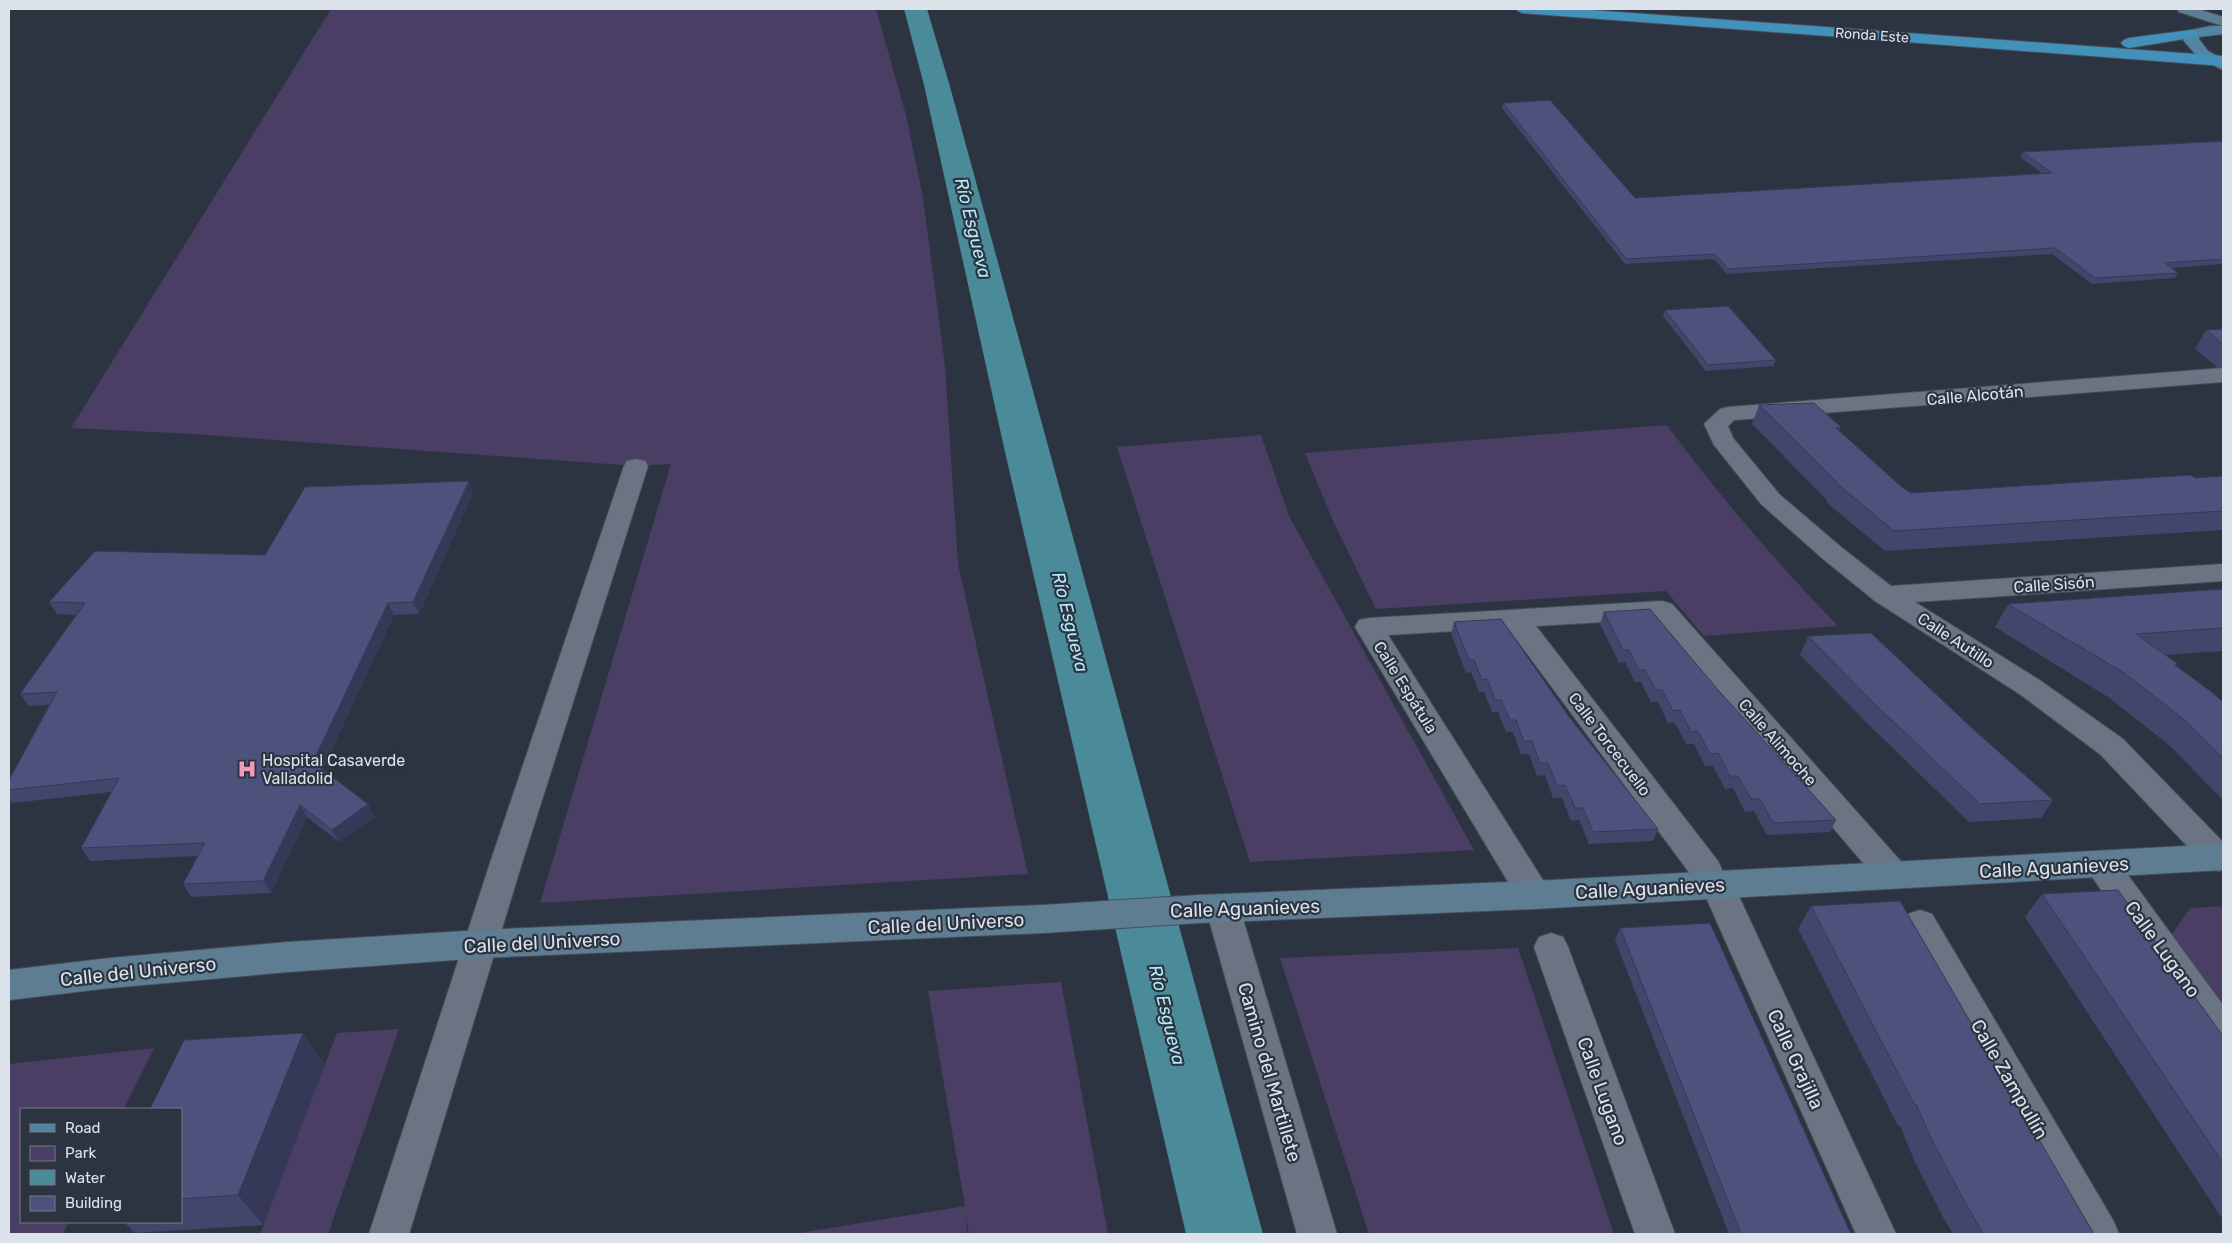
<svg xmlns="http://www.w3.org/2000/svg" width="2232" height="1243" font-family="Rubik,sans-serif">
<style>
.green{fill:#4a3e65}
.water{fill:#4a8a99}
.lines{fill:none;stroke-linecap:round;stroke-linejoin:round}
.street-casing{stroke:#484f5a;stroke-width:2}
.secondary-casing{stroke:#484f5a;stroke-width:2}
.primary-casing{stroke:#484f5a;stroke-width:2}
.highway-casing{stroke:#484f5a;stroke-width:2}
.street{fill:#6a7482;fill-rule:evenodd}
.secondary{fill:#5e7d93;fill-rule:evenodd}
.primary{fill:#5285a4;fill-rule:evenodd}
.highway{fill:#4291bb;fill-rule:evenodd}
.wall{fill:#41476b}
.shaded-wall{fill:#353957}
.building{fill:#4c527c;stroke:#353957}
.labels{text-anchor:middle;stroke-width:4.5;stroke-linejoin:round;paint-order:stroke}
.far-street-label{font-size:14px;fill:#dce2ea;stroke:#2b3440}
.street-label{font-size:16px;fill:#dce2ea;stroke:#2b3440}
.poi-label{font-size:16px;fill:#dce2ea;stroke:#2b3440;text-anchor:start}
.water-label{font-size:18px;font-style:italic;fill:#b3ebf8;stroke:#2b3440}
.near-street-label{font-size:19px;fill:#dce2ea;stroke:#2b3440}
</style>
<rect width="100%" height="100%" fill="#2b3440"/>
<g class="green">
<path d="M331 9H876L906 115 923 198 945 366 958 564 1028 874 540 903 671 464 636 466 193 434 71 428Z"/>
<path d="M1667 425C1720 497 1776 562 1838 626L1704 636 1666 591 1376 609 1333 521 1305 453Z"/>
<path d="M1261 435 1289 516 1474 850 1250 862 1117 447Z"/>
<path d="M2223 906V1007L2171 936 2190 908Z"/>
<path d="M1518 948 1614 1234H1369L1280 958Z"/>
<path d="M1061 982 1108 1234H969L966 1218 967 1234H793L965 1206 928 991Z"/>
<path d="M399 1029 328 1234H260L337 1033Z"/>
<path d="M154 1048 124 1109H21V1222H69L63 1234H9V1064Z"/>
</g>
<path class="water" d="M904 9H927L949 83 1263 1234H1186L1005 452 924 85Z"/>
<g class="lines">
<g class="street-casing">
<g id="street">
<path d="M2223 368V382L1734 420 1728 426 1733 438 1779 494 1841 547 1891 586 2223 564V581L1915 602 2041 681 2123 739 2223 842V869L2219 871 2207 867 2101 755 2021 695 1875 601 1823 559 1761 504 1714 445 1704 424 1720 409 1728 407Z"/>
<path d="M636 459 645 461 648 466 522 863 409 1234H369L490 863 624 466 627 461Z"/>
<path d="M1662 601 1672 604 1905 866 1909 875 1905 884 1893 888 1881 884 1655 619 1536 626 1718 861 1722 870 1721 872 1729 875 1896 1234H1856L1700 884 1702 882 1694 879 1508 628 1388 635 1546 885 1551 895 1546 905 1534 909 1522 905 1355 627 1359 620 1369 618Z"/>
<path d="M2102 852 2114 856 2223 1005V1050L2210 1045 2090 874 2086 865 2090 856Z"/>
<path d="M1223 895 1235 899 1240 909 1337 1234H1297L1206 909 1211 899Z"/>
<path d="M1920 910 1932 914 2113 1220 2119 1234H2077L1903 924 1908 914Z"/>
<path d="M1551 933 1563 937 1568 947 1675 1234H1635L1534 947 1539 937Z"/>
</g>
</g>
<g class="secondary-casing">
<g id="secondary">
<path d="M2177 9H2198L2223 17V26L2179 12Z"/>
<path d="M2223 844V870L1534 909 1199 923 1043 933 482 958 288 972 110 988 9 1000V970L110 958 288 942 482 930 1043 905 1199 895 1534 881Z"/>
</g>
</g>
<g class="primary-casing">
<path id="primary" d="M2211 26H2223V34L2199 37V39L2208 51 2223 59V70L2198 57 2183 40 2186 31Z"/>
</g>
<g class="highway-casing">
<g id="highway">
<path d="M1515 9H1577L2223 56V66L1522 13Z"/>
<path d="M2191 30 2196 31 2198 34 2196 37 2129 48 2124 46 2121 43 2124 40 2129 38Z"/>
</g>
</g>
<use href="#street" class="street"/>
<use href="#secondary" class="secondary"/>
<use href="#primary" class="primary"/>
<use href="#highway" class="highway"/>
</g>
<g class="wall">
<path d="M1503 103 1635 198 2043 174 2020 157 2022 152 2223 141V264L2172 268 2178 273 2175 278 2092 284 2052 254 1727 274 1714 259 1625 264 1502 108Z"/>
<path d="M1665 310 1776 360 1773 366 1706 371 1663 316Z"/>
<path d="M2223 329V367H2217L2195 349 2206 330Z"/>
<path d="M1759 405 1841 427 1839 431 1903 488 1911 493 2223 476V530L1885 551 1826 502 1827 500 1752 424Z"/>
<path d="M469 481 473 493 419 614 394 615 323 769 368 804 375 817 339 842 307 817 271 893 191 897 183 884 198 856 90 861 81 848 111 792 12 803 9 799V780L49 705 29 706 20 694 76 615 57 614 49 602 265 555Z"/>
<path d="M2223 589V651L2165 655 2177 666 2223 702V800L2169 745 2108 697 1995 627 2008 604Z"/>
<path d="M1604 612 1718 690 1836 820 1830 832 1767 835 1754 811 1745 812 1733 788 1725 789 1713 766H1705L1694 744H1686L1675 723H1668L1658 702H1651L1641 682H1635L1625 662 1619 663 1600 624Z"/>
<path d="M1454 622 1570 718 1658 829 1653 841 1589 844 1579 820 1571 821 1562 798H1553L1545 775 1537 776 1529 754H1521L1513 732H1506L1498 712H1492L1484 692H1479L1471 672 1466 673 1451 634Z"/>
<path d="M1808 636 1973 729 2053 800 2041 818 1969 822 1869 725 1800 655Z"/>
<path d="M2042 894 2223 1036V1220L2025 917Z"/>
<path d="M1811 906 2094 1234H1953L1943 1217 1915 1162 1900 1126H1898L1798 929Z"/>
<path d="M1620 928 1851 1234H1729L1615 940Z"/>
<path d="M303 1033 325 1065 263 1225 135 1233 124 1222H181V1109Z"/>
</g>
<g class="shaded-wall">
<path d="M469 481 473 493 419 614 413 602Z"/>
<path d="M388 603 394 615 320 775 313 762Z"/>
<path d="M368 804 375 817 339 842 332 830Z"/>
<path d="M300 805 307 817 271 893 263 881Z"/>
<path d="M303 1033 325 1065 263 1225 238 1195Z"/>
</g>
<g class="building">
<path d="M1550 100 1635 198 2052 173 2022 152 2223 141V259L2165 263 2178 273 2095 278 2055 248 1728 269 1715 254 1626 259 1503 103Z"/>
<path d="M1728 306 1776 360 1708 365 1665 310Z"/>
<path d="M2223 329V344L2206 330Z"/>
<path d="M1814 403 1841 427 1836 428 1903 488 1911 493 2191 475 2195 478 2223 476V511L1894 531 1835 482 1836 481 1759 405Z"/>
<path d="M469 481 413 602 388 603 313 762 368 804 332 830 300 805 263 881 183 884 205 843 81 848 119 778 9 790V780L57 692 20 694 85 603 49 602 95 551 265 555 305 487Z"/>
<path d="M2223 589V628L2136 634 2178 664 2175 665 2213 693 2223 702V758L2186 721 2124 673 2008 604Z"/>
<path d="M1650 609 1718 690 1836 820 1773 823 1760 799H1751L1738 776H1730L1718 753 1710 754 1698 731 1691 732 1680 710 1673 711 1662 690H1656L1645 670H1639L1629 650H1623L1604 612Z"/>
<path d="M1501 619 1570 718 1658 829 1593 832 1583 808H1575L1565 785 1557 786 1548 763H1540L1532 741H1524L1516 720H1510L1501 700H1495L1487 679 1482 680 1474 660H1469L1454 622Z"/>
<path d="M1871 633 1973 729 2053 800 1980 804 1878 707 1808 636Z"/>
<path d="M2118 890 2223 1036V1163L2042 894Z"/>
<path d="M1900 901 2094 1234H1983L1961 1195 1932 1140 1916 1104H1914L1811 906Z"/>
<path d="M1710 923 1851 1234H1741L1620 928Z"/>
<path d="M303 1033 238 1195 181 1199V1109H150L184 1040Z"/>
</g>
<defs>
<g id="hospital-bare" transform="scale(1.5)"><path d="M-5-5h3v3.5h4V-5h3V5h-3V1.5h-4V5h-3Z" fill="#f19ab4" stroke="#2b3440" stroke-width="2.5" paint-order="stroke"/></g>
</defs>
<g fill-rule="evenodd">
<use href="#hospital-bare" x="247" y="769"/>
</g>
<g class="labels">
<g class="far-street-label">
<text transform="translate(1872 35) rotate(4)" y="5">Ronda Este</text>
</g>
<g class="street-label">
<text transform="translate(1975 395) rotate(-5)" y="6">Calle Alcotán</text>
<text transform="translate(2054 584) rotate(-4)" y="6">Calle Sisón</text>
<text transform="translate(1956 640) rotate(33)" y="6">Calle Autillo</text>
<text transform="translate(1406 687) rotate(58)" y="6">Calle Espátula</text>
<text transform="translate(1778 742) rotate(49)" y="6">Calle Alimoche</text>
<text transform="translate(1610 744) rotate(53)" y="6">Calle Torcecuello</text>
</g>
<g class="poi-label">
<text x="262" y="766">Hospital Casaverde<tspan x="262" dy="18">Valladolid</tspan></text>
</g>
<g class="water-label">
<text transform="translate(973 228) rotate(76)" y="6">Río Esgueva</text>
<text transform="translate(1070 622) rotate(76)" y="6">Río Esgueva</text>
<text transform="translate(1167 1015) rotate(76)" y="6">Río Esgueva</text>
</g>
<g class="near-street-label">
<text transform="translate(2054 867) rotate(-3)" y="7">Calle Aguanieves</text>
<text transform="translate(1650 888) rotate(-3)" y="7">Calle Aguanieves</text>
<text transform="translate(1245 908) rotate(-2)" y="7">Calle Aguanieves</text>
<text transform="translate(946 923) rotate(-3)" y="7">Calle del Universo</text>
<text transform="translate(542 942) rotate(-3)" y="7">Calle del Universo</text>
<text transform="translate(2163 949) rotate(54)" y="7">Calle Lugano</text>
<text transform="translate(138 971) rotate(-6)" y="7">Calle del Universo</text>
<text transform="translate(1796 1059) rotate(65)" y="7">Calle Grajilla</text>
<text transform="translate(1270 1072) rotate(74)" y="7">Camino del Martillete</text>
<text transform="translate(2010 1079) rotate(60)" y="7">Calle Zampullín</text>
<text transform="translate(1603 1091) rotate(70)" y="7">Calle Lugano</text>
</g>
</g>
<rect width="2232" height="1243" fill="none" stroke="#dce2ea" stroke-width="20"/>
<rect x="20" y="1108" width="162" height="115" fill="#2b3440" stroke="#727a84"/>
<rect x="30" y="1124" width="25" height="8" fill="#5285a4" stroke="#727a84"/>
<text x="65" y="1133" font-size="15" fill="#dce2ea">Road</text>
<rect x="30" y="1146" width="25" height="15" fill="#4a3e65" stroke="#727a84"/>
<text x="65" y="1158" font-size="15" fill="#dce2ea">Park</text>
<rect x="30" y="1170" width="25" height="15" fill="#4a8a99" stroke="#727a84"/>
<text x="65" y="1183" font-size="15" fill="#dce2ea">Water</text>
<rect x="30" y="1196" width="25" height="15" fill="#4c527c" stroke="#727a84"/>
<text x="65" y="1208" font-size="15" fill="#dce2ea">Building</text>
</svg>
